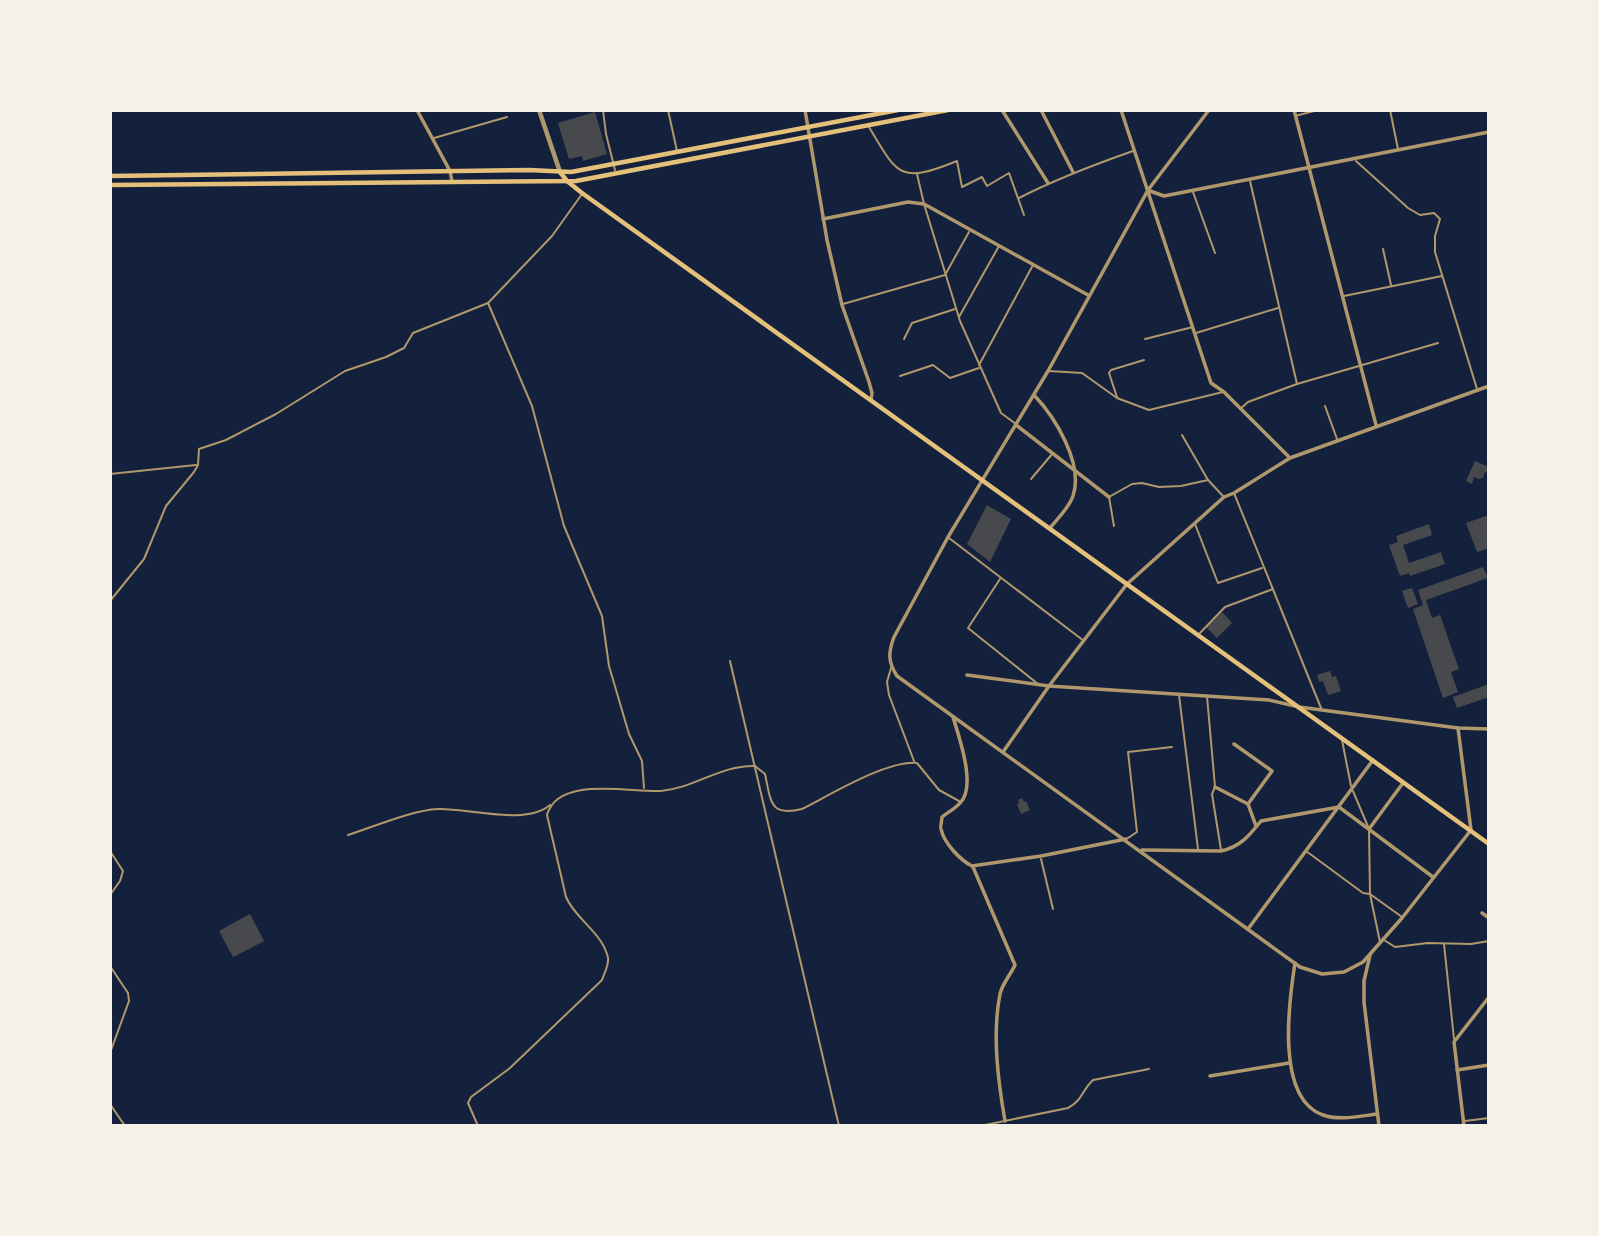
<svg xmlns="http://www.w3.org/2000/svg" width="1599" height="1236" font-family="'Roboto Condensed',sans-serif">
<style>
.building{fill:#48494c}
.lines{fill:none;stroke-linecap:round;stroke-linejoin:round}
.service{stroke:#b1986c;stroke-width:2}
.minor{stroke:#b1986c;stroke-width:3.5}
.tertiary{stroke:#b1986c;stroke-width:4.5}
.secondary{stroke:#e5c07b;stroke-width:4.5}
</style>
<rect width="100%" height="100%" fill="#14213d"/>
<g class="building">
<path d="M595 112 607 154 583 161 582 156 569 159 558 123Z"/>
<path d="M1475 461 1489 467V473L1485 472 1483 478 1479 479 1474 477 1472 484 1466 481Z"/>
<path d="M987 505 1011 519 990 562 967 544Z"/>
<path d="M1489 515V548L1477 552 1466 523Z"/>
<path d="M1429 524 1432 535 1403 545 1409 563 1441 552 1445 564 1410 576 1409 573 1400 576 1389 545 1398 542 1396 536Z"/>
<path d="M1483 567 1488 578 1426 600 1432 618 1440 615 1459 669 1451 672 1458 692 1443 698 1413 609 1423 605 1418 590Z"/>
<path d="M1412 588 1418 604 1408 608 1402 591Z"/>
<path d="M1222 612 1232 623 1217 638 1206 627Z"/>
<path d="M1330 671 1332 677 1336 676 1341 691 1328 695 1323 681 1319 682 1317 675Z"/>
<path d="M1489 684V697L1457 708 1453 697Z"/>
<path d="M1022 798 1024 802 1026 801 1030 810 1021 814 1017 804 1019 803 1018 800Z"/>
<path d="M250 914 264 941 233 957 219 931Z"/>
</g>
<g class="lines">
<g class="service">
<path d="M603 110 606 134 615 170"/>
<path d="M668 110 677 151"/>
<path d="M1390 110 1398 149"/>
<path d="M1295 116 1318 110"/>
<path d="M869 127C898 176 900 184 957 161L962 187 982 177 987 186 1009 173 1024 215"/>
<path d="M434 138 507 117"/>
<path d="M1356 161 1408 208 1420 215 1434 213 1440 219 1435 236V252L1477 389"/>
<path d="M917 174 924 204 960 321 1001 413 1016 424"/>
<path d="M1250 181 1297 384"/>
<path d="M1193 192 1215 253"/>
<path d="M1019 198C1056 179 1093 165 1133 151"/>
<path d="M1383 249 1391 285"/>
<path d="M1344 296 1442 276"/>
<path d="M488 303 532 406 564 526 602 616 609 666 629 734 642 761 644 788"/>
<path d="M843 304 945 275 969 232"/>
<path d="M959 317 999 246"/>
<path d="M1196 333 1278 308"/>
<path d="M904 339 912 323 955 309"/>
<path d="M1145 339 1193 327"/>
<path d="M979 365 1033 265"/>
<path d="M1049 371 1082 373 1117 398 1149 410 1223 392"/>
<path d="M900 376 933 365 950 378 979 368"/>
<path d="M1117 397 1109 373 1111 370 1144 360"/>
<path d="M1325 406 1337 439"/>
<path d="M1240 409 1248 402 1297 384 1438 343"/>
<path d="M1182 435 1208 480 1223 496"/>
<path d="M110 474 196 465"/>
<path d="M1031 479 1053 453"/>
<path d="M1234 493 1321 708"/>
<path d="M1195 524 1218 583 1262 568"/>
<path d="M1114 526 1109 497 1132 484 1142 483 1159 487 1181 486 1208 480"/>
<path d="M949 538 1084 641"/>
<path d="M1000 579 968 628 1038 684"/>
<path d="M110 601 144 559 166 506 194 472 198 465 199 449 226 440 276 414 345 371 386 357 404 348 413 333 488 303 552 236 582 194"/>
<path d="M1199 634 1225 607 1273 589"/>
<path d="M730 661 839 1126"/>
<path d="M891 668 887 682 889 695 914 761"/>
<path d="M1179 695 1198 849"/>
<path d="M1207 696 1215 787 1212 794 1221 850"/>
<path d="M1342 740 1351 786"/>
<path d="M1353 791 1369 829 1370 894 1380 942"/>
<path d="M348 835C373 827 413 810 438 809 468 808 526 826 550 805"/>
<path d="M1128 838 1137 832 1128 752 1172 747"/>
<path d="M110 851 123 871 120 881 110 895"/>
<path d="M1306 851 1363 893 1370 894 1402 917"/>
<path d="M1041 859 1053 909"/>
<path d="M1384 940 1395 947 1428 943 1471 944 1489 941"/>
<path d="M1444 944 1454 1039"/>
<path d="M110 966 128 993 129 1001 110 1053"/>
<path d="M110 1104 125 1126"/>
<path d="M1465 1121 1489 1118"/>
<path d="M478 1126 468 1103 471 1097 510 1068 602 980C604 974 609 965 608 958 603 933 575 919 566 897L547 815C558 775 631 793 661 791 694 788 721 765 755 766L765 774C771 801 769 817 802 809 830 795 887 760 917 763L939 790 959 801"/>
<path d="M980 1126 1068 1108C1083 1100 1081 1091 1093 1080L1149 1069"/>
</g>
<g class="minor">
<path d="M417 110 450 171 452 181"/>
<path d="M805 110 827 240 842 305 869 382 872 393 871 400"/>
<path d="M1002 110 1048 183"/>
<path d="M1041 110 1073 172"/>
<path d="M1121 110 1211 383 1224 392 1290 458"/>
<path d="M1209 110 1148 190 1048 371 948 537 894 637C888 653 888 662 897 676L1300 967 1322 974 1344 972 1363 962 1402 918 1471 830 1458 728"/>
<path d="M1294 110 1376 425"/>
<path d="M1150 191 1164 196 1489 132"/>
<path d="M823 219 908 202 924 204 1088 295"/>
<path d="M1034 395C1055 417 1084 464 1073 496 1069 508 1057 519 1050 528"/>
<path d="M1016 425 1109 497"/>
<path d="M967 675 1049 686 1269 700 1299 707 1458 728 1489 729"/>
<path d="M953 717C959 737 977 787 960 803 955 809 948 812 942 817 942 819 940 828 941 829 944 843 960 860 972 866L1041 856 1126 839"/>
<path d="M1234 744 1272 771 1248 804"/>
<path d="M1003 752 1049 686 1127 584 1224 497 1234 493 1290 458 1489 386"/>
<path d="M1215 787 1248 804 1256 826"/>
<path d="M1369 829 1403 783"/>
<path d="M1142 850 1221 851C1240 847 1249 836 1261 821L1339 807 1433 877"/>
<path d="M973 867 1015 965C1011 974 1002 984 1000 994 992 1034 998 1081 1005 1121"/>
<path d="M1482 913 1489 918"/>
<path d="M1248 929 1373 760"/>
<path d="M1370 955 1364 981V1002L1379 1126"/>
<path d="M1295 963C1289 1001 1275 1098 1323 1115 1339 1121 1360 1116 1377 1114"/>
<path d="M1457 1070 1489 1065"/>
<path d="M1210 1076 1289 1063"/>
<path d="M1464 1126 1454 1042 1489 997"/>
</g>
<path class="tertiary" d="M539 110 560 172"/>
<g class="secondary">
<path d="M560 172 567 181 582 193 1489 844"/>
<path d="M110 176 529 170 571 172 898 110"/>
<path d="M110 185 576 181 948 110"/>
</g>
</g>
<rect width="1599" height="1236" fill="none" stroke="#f6f1e7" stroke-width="224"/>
</svg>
